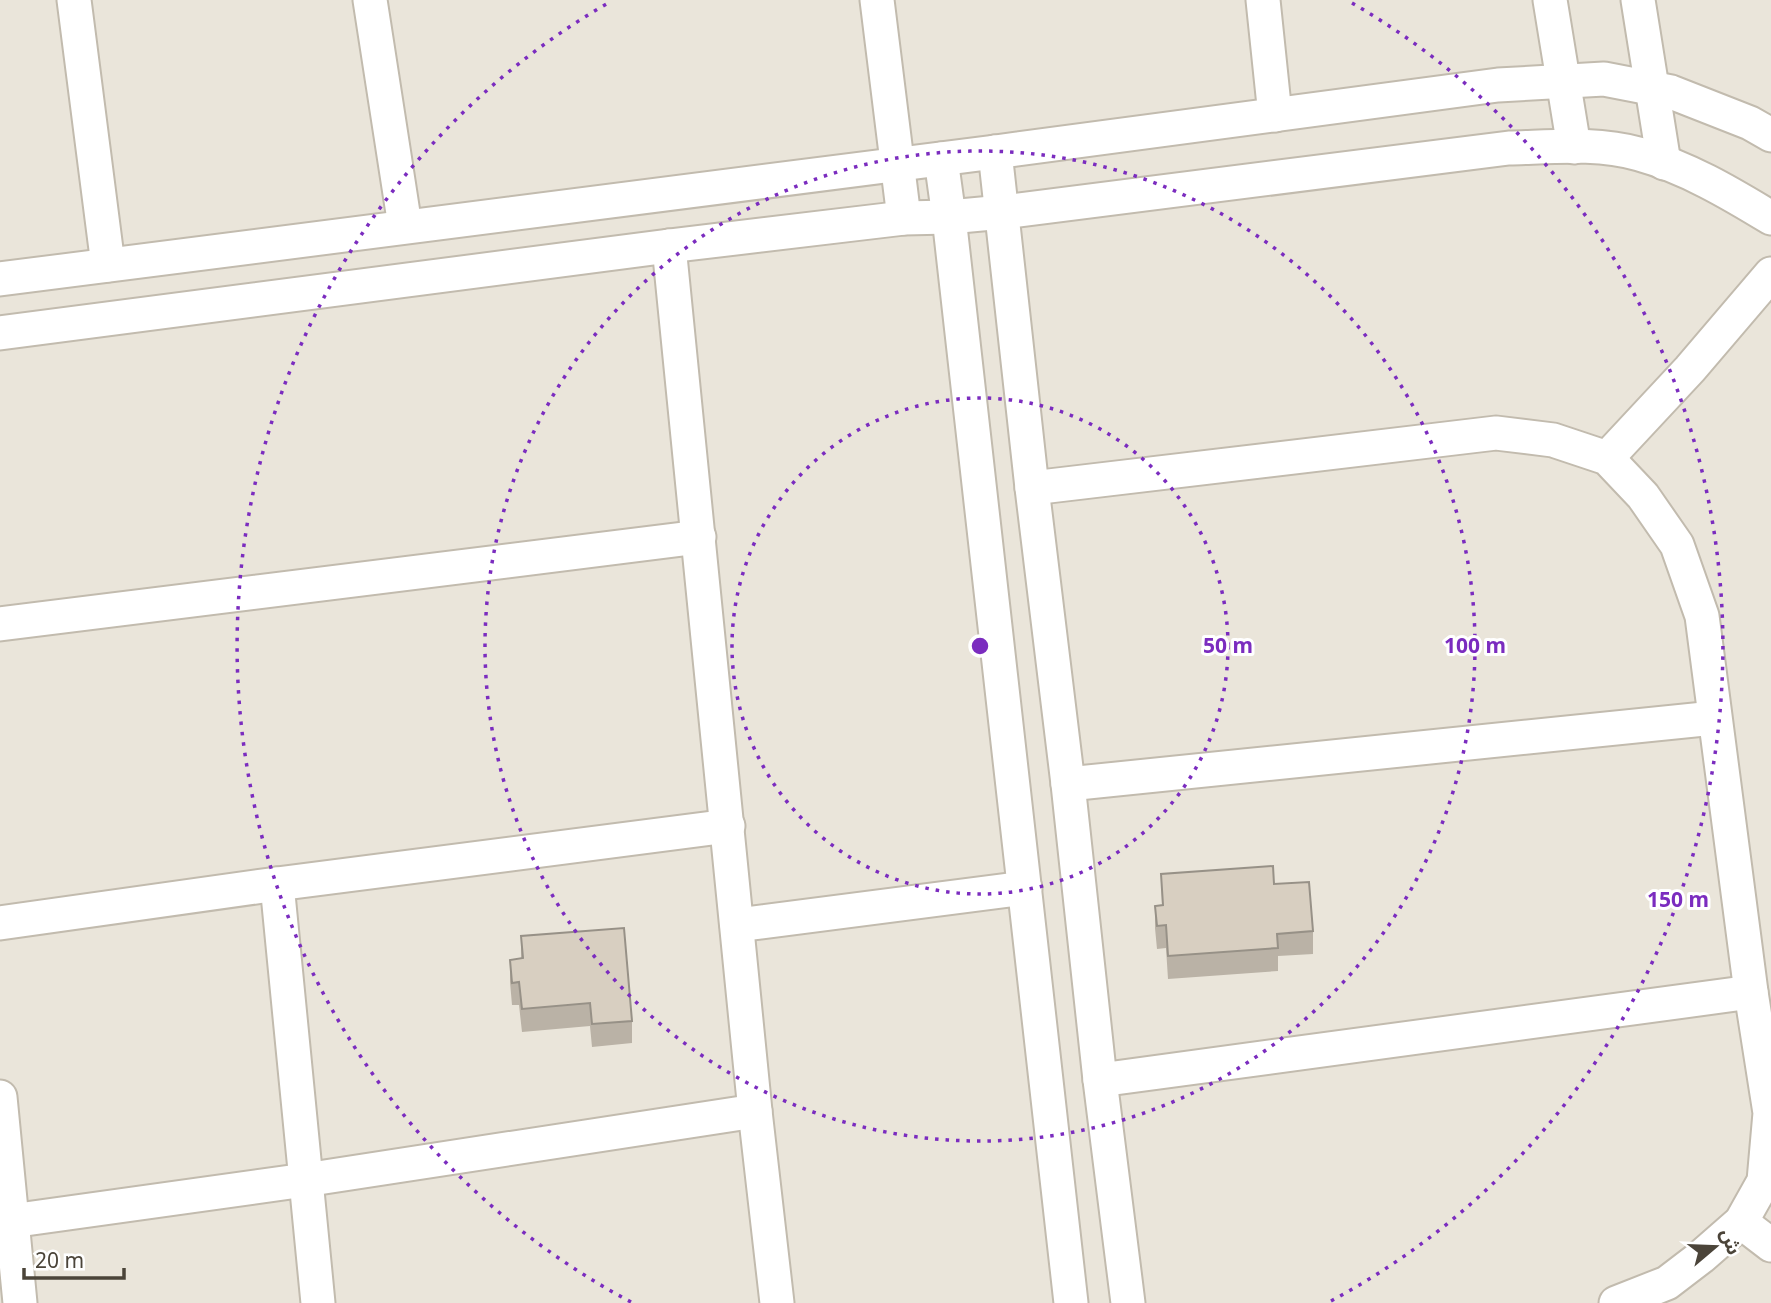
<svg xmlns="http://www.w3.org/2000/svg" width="1771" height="1303" font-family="'Noto Sans','Noto Sans Arabic',sans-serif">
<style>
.residential{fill:#eae5da}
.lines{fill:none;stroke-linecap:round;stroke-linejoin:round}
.minor-casing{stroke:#c2bbae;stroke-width:37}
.minor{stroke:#fff;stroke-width:33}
.wall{fill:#bab2a6}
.building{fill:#d8cfc1;stroke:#979187;stroke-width:2}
.ring{fill:none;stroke:#7b2cbf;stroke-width:3.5;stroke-dasharray:3.5 7}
.centre{fill:#7b2cbf;stroke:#fff;stroke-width:3.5}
.ring-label{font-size:21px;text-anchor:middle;font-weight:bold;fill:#7b2cbf;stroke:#fff;stroke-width:6;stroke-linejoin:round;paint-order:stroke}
</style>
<rect width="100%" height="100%" fill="#f6f3ec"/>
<rect class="residential" x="0" y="0" width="1771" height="1303"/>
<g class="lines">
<g class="minor-casing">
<g id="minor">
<path d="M74 0 108 265"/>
<path d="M370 0 405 226"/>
<path d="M877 0 904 218"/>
<path d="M1263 0 1275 115"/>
<path d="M1550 0 1574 147"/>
<path d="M1638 0 1664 163"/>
<path d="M995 152 1032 488 1068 784 1100 1080 1128 1303"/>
<path d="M941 159 949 217 1071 1303"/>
<path d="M669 246 755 1111 777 1303"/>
<path d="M0 279 995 152 1498 85 1604 79 1671 92 1750 123 1771 135"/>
<path d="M0 333 669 246 904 218 949 217 1003 212 1509 148C1551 147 1597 142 1639 154 1686 167 1730 193 1771 218"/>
<path d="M1607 458 1690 369 1771 274"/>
<path d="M1032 488 1496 433 1553 440 1607 458 1643 496 1677 545 1702 616 1751 992 1770 1113 1764 1181 1741 1222 1701 1257 1667 1283 1616 1303"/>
<path d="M0 624 699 537"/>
<path d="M1068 784 1714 718"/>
<path d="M277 884 318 1303"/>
<path d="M0 923 277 884 728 826"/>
<path d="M737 925 1025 888"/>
<path d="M1100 1080 1751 992"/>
<path d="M0 1097 20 1303"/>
<path d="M11 1221 305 1180 755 1111"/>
<path d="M1741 1222 1771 1245"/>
</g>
</g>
<use href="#minor" class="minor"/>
</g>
<g class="wall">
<path d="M1161 874 1274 884 1313 931V954L1278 956V971L1168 979 1166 948 1157 949 1155 928V906L1162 905Z"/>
<path d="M521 936 632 1021V1043L592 1047 590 1026 522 1032 519 1005H512L510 982V960L521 958Z"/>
</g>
<g class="building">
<path d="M1273 866 1274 884 1309 882 1313 931 1277 934 1278 948 1168 956 1166 925 1157 926 1155 906 1163 905 1161 874Z"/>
<path d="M624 928 632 1021 592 1024 590 1003 522 1009 519 982 512 983 510 960 523 958 521 936Z"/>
</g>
<g class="ring">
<circle cx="980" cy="646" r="248"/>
<circle cx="980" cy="646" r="495"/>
<path d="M631 1302A743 743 0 0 1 608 3M1352 3A743 743 0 0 1 1329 1302"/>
</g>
<circle cx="980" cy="646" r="10" class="centre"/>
<g class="ring-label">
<text x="1228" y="653">50 m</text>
<text x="1475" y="653">100 m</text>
<text x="1678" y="907">150 m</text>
</g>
<g transform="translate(1715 1247) rotate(71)" stroke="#ffffff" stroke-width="5" paint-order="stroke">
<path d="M0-5L12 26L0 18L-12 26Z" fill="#4b4439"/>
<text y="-10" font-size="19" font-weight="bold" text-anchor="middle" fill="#4b4439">ش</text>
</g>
<path d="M24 1268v10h100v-10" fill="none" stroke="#4b4439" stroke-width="3.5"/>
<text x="35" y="1268" font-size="21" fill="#4b4439" stroke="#ffffff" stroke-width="5" paint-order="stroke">20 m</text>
</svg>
